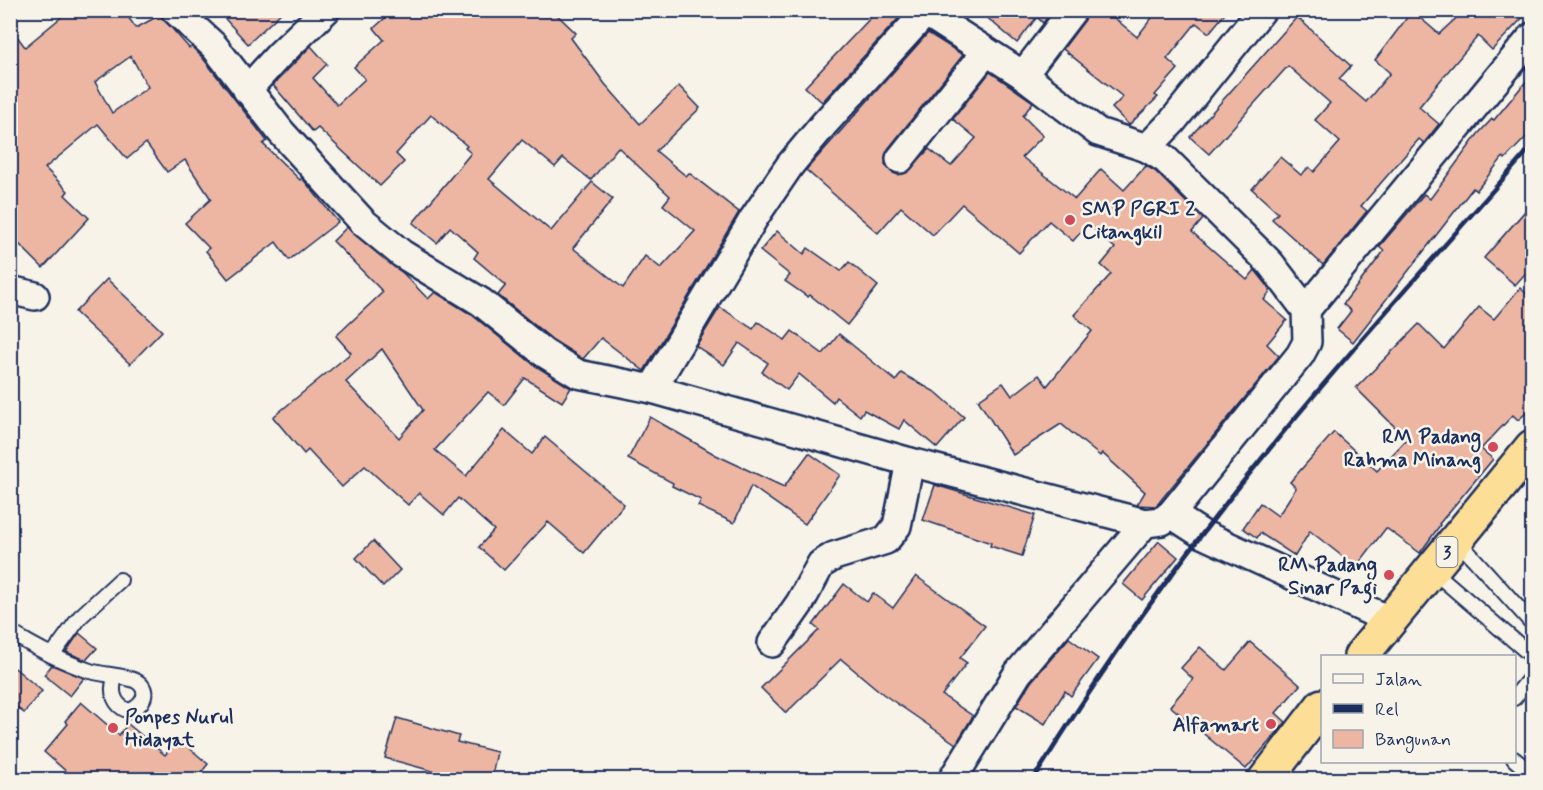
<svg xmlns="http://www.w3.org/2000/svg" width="1543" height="790" font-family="Mynerve,sans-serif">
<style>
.building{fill:#edb6a3;stroke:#1b2f5e;stroke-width:1.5;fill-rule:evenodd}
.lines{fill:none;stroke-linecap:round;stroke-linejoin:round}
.lane-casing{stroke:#1b2f5e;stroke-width:18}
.street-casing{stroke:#1b2f5e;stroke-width:32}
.highway-casing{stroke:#1b2f5e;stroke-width:38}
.lane{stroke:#f7f3e8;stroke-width:14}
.street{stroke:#f7f3e8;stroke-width:27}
.highway{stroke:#fdde96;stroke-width:33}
.rail{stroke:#1b2f5e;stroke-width:4.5}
.poi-dot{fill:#d1495b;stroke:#f7f3e8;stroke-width:2}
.labels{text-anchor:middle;stroke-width:5;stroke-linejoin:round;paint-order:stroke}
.shield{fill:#f7f3e8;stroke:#5d6a87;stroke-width:1.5}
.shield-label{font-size:18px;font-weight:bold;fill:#1b2f5e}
.poi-label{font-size:20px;font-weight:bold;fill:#1b2f5e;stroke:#f7f3e8;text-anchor:end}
</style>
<rect width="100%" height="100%" fill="#f7f3e8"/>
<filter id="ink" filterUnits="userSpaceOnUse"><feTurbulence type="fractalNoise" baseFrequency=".0167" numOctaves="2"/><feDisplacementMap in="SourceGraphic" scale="12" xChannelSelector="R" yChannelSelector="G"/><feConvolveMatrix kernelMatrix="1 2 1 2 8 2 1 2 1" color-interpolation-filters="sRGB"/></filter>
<g filter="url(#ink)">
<g class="building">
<path d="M70 10H123L136 28 160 15 189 48 192 47 202 57 267 141 263 144 300 180 302 178 338 222 289 260 276 242 228 279 206 251 209 248 185 223 211 199 185 160 167 172 146 143 127 159 98 124 45 168 68 191 65 195 89 218 43 268 10 235V27L25 47ZM131 56 148 87 112 113 95 82Z"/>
<path d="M217 10H284L248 44Z"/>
<path d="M394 10H552L576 33 571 38 605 84 640 124 679 86 700 108 656 151 686 176 689 173 739 212 644 371 601 338 583 359 553 340 498 295 506 285 474 258 478 252 450 227 437 243 413 223 471 153 465 148 467 146 431 115 396 154 404 162 380 186 318 128 313 132 273 85 311 46 327 64 313 78 337 105 365 79 354 67 384 40 374 28ZM522 140 555 167 563 158 591 180 618 147 670 196 663 205 695 231 661 268 645 256 623 288 573 248 613 199 592 182 551 231 489 179Z"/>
<path d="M878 10H906L822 102 805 87Z"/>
<path d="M978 10H1053L1043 23 1037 17 1017 43Z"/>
<path d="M1088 10H1105L1137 37 1158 10H1228L1209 33 1196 23 1167 59 1178 69 1155 95 1158 97 1129 125 1112 108 1123 97 1063 49 1085 20Z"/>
<path d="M1465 10H1530L1492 50 1478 36 1444 76 1419 107 1439 124 1424 143 1419 139 1361 206 1367 211 1323 265 1272 219 1278 213 1252 189 1280 157 1301 175 1309 167 1314 172 1340 142 1315 120 1330 103 1288 66 1209 154 1190 137 1297 17 1351 66 1339 79 1366 102 1390 73 1375 60 1412 11 1439 34Z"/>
<path d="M928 33 963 55 888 149 885 164 891 172 898 175 906 173 929 149 951 166 976 138 953 119 990 72 1033 102 1023 116 1043 136 1022 157 1075 199 1101 169 1124 190 1146 166 1155 171 1203 219 1192 232 1247 280 1255 270 1271 290 1264 300 1287 320 1267 344 1279 356 1156 506 1137 505 1145 492 1102 453 1100 456 1061 424 1013 455 978 400 1003 383 1012 396 1039 375 1047 386 1092 331 1074 315 1111 274 1101 265 1115 248 1088 224 1073 241 1049 221 1019 253 962 204 933 235 901 207 878 233 806 170Z"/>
<path d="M1533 73V130L1505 159 1503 157 1476 191 1473 188 1353 342 1337 329 1351 311 1343 304 1384 251 1379 247 1424 194 1430 199 1478 134 1492 119 1494 120Z"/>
<path d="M1533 202V265L1515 285 1484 258Z"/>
<path d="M347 227 404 274 428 299 435 292 472 315 534 365 571 388 562 402 525 378 504 405 488 392 435 450 466 476 504 430 532 454 545 437 624 504 584 553 548 522 504 570 479 547 494 530 458 498 444 515 419 493 408 505 365 466 342 487 308 450 304 454 273 417 351 353 336 336 383 292 333 241ZM382 349 423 410 399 438 346 382Z"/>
<path d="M777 231 804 254 808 248 841 271 849 262 878 286 847 325 810 295 808 297 785 281 790 275 760 251Z"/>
<path d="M107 279 162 331 130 364 75 312Z"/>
<path d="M1520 288 1533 299V407L1518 420 1513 415 1481 449 1493 459 1439 524 1440 525 1420 553 1386 528 1356 567 1310 531 1295 556 1260 533 1257 538 1243 528 1260 503 1278 516 1296 488 1290 482 1334 432 1377 471 1407 439 1356 388 1419 324 1444 349 1479 307 1494 319Z"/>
<path d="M720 307 753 329 758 322 785 340 792 331 823 354 839 334 896 381 901 373 937 393 964 417 937 448 904 420 899 429 864 410 860 416 836 397 833 402 799 374 787 390 762 372 768 363 739 343 724 365 696 346Z"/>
<path d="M650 417 716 455 784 487 809 453 840 475 805 524 751 486 734 523 698 506 701 500 672 486 673 483 628 459Z"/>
<path d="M935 485 1035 515 1022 556 990 546 991 543 923 520Z"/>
<path d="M373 541 400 570 383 587 356 558Z"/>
<path d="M1159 541 1178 557 1142 600 1123 584Z"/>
<path d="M916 576 985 626 960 658 967 663 942 695 973 716 956 744 883 694 841 659 786 713 761 688 819 630 813 625 844 584 867 602 873 593 893 608Z"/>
<path d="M79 633 97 648 86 660 66 652Z"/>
<path d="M1069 638 1098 659 1071 696 1065 691 1045 724 1016 706 1031 682Z"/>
<path d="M1250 642 1300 685 1276 713 1286 722 1246 769 1170 706 1193 679 1181 668 1200 647 1226 670Z"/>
<path d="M10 664 42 691 24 713 10 702Z"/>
<path d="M52 665 84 678 70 696 44 675Z"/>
<path d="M81 702 119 735 128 724 165 755 179 739 208 764 195 780H76L44 752 68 724 65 721Z"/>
<path d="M397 718 459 736 457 742 497 752 491 780 447 775 385 758Z"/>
</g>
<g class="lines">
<g class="lane-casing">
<g id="lane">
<path d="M1457 540 1532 623"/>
<path d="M1432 570 1532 656"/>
<path d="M10 632C34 647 63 662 90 671 103 675 131 676 139 683 151 693 141 707 129 711 114 706 110 692 115 678"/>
<path d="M53 654 80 617 120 580"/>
<path d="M1514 698 1532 676"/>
<path d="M1514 759 1532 774"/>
</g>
</g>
<g class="street-casing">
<g id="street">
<path d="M175 10 214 46 281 132 363 222 402 254 481 302 544 353 578 374 652 389 910 462 1145 523 1162 521 1171 514 1300 355 1307 342 1306 310 1270 263 1165 159 1147 148 1098 132 1023 75 922 10"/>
<path d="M1023 75 1073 10"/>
<path d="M247 90 279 55 326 10"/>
<path d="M1147 148 1172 122 1262 10"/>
<path d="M900 159 986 52"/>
<path d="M10 290 35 296"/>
<path d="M1306 310 1532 37"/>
<path d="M652 389 754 218 790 165 824 124 925 13"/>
<path d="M1171 514 1202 534 1389 620"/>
<path d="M772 643 800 603 821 564 834 556 886 540 897 526 910 462"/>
<path d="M952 780 1018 673 1145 523"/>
</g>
</g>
<g class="highway-casing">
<g id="highway">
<path d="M1361 656 1532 447"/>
<path d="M1265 780 1322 706"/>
</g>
</g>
<use href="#lane" class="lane"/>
<use href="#street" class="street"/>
<use href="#highway" class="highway"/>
<path class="rail" d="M1033 780C1086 695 1142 612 1203 533 1306 398 1421 273 1532 146"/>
</g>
</g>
<g class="poi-dot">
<circle cx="1070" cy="220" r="6"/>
<circle cx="1493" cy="447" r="6"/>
<circle cx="1389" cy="575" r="6"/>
<circle cx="1271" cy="724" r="6"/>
<circle cx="113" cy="728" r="6"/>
</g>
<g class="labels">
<rect class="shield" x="1436.5" y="537" width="21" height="30" rx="4.5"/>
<g class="shield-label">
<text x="1447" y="558">3</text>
</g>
<g class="poi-label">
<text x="1082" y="215" text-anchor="start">SMP PGRI 2<tspan x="1082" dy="23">Citangkil</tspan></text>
<text x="1481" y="443">RM Padang<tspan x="1481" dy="23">Rahma Minang</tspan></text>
<text x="1377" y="571">RM Padang<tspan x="1377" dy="23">Sinar Pagi</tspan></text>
<text x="125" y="723" text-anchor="start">Ponpes Nurul<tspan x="125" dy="23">Hidayat</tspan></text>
<text x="1259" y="731">Alfamart</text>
</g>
</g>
<rect width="1543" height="790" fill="none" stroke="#f7f3e8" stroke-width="36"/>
<rect x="18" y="18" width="1507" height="754" fill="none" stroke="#1b2f5e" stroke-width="2" filter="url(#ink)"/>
<rect x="1321" y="655" width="195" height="108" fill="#f7f3e8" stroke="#9fa5b1" stroke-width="1.5"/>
<rect x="1333" y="674" width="30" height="9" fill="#f7f3e8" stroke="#9fa5b1" stroke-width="1.5"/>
<text x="1375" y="685" font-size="18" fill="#1b2f5e">Jalan</text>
<rect x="1333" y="704" width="30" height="9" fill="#1b2f5e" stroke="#9fa5b1" stroke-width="1.5"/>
<text x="1375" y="715" font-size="18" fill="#1b2f5e">Rel</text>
<rect x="1333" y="730" width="30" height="18" fill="#edb6a3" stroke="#9fa5b1" stroke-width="1.5"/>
<text x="1375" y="745" font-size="18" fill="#1b2f5e">Bangunan</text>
</svg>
